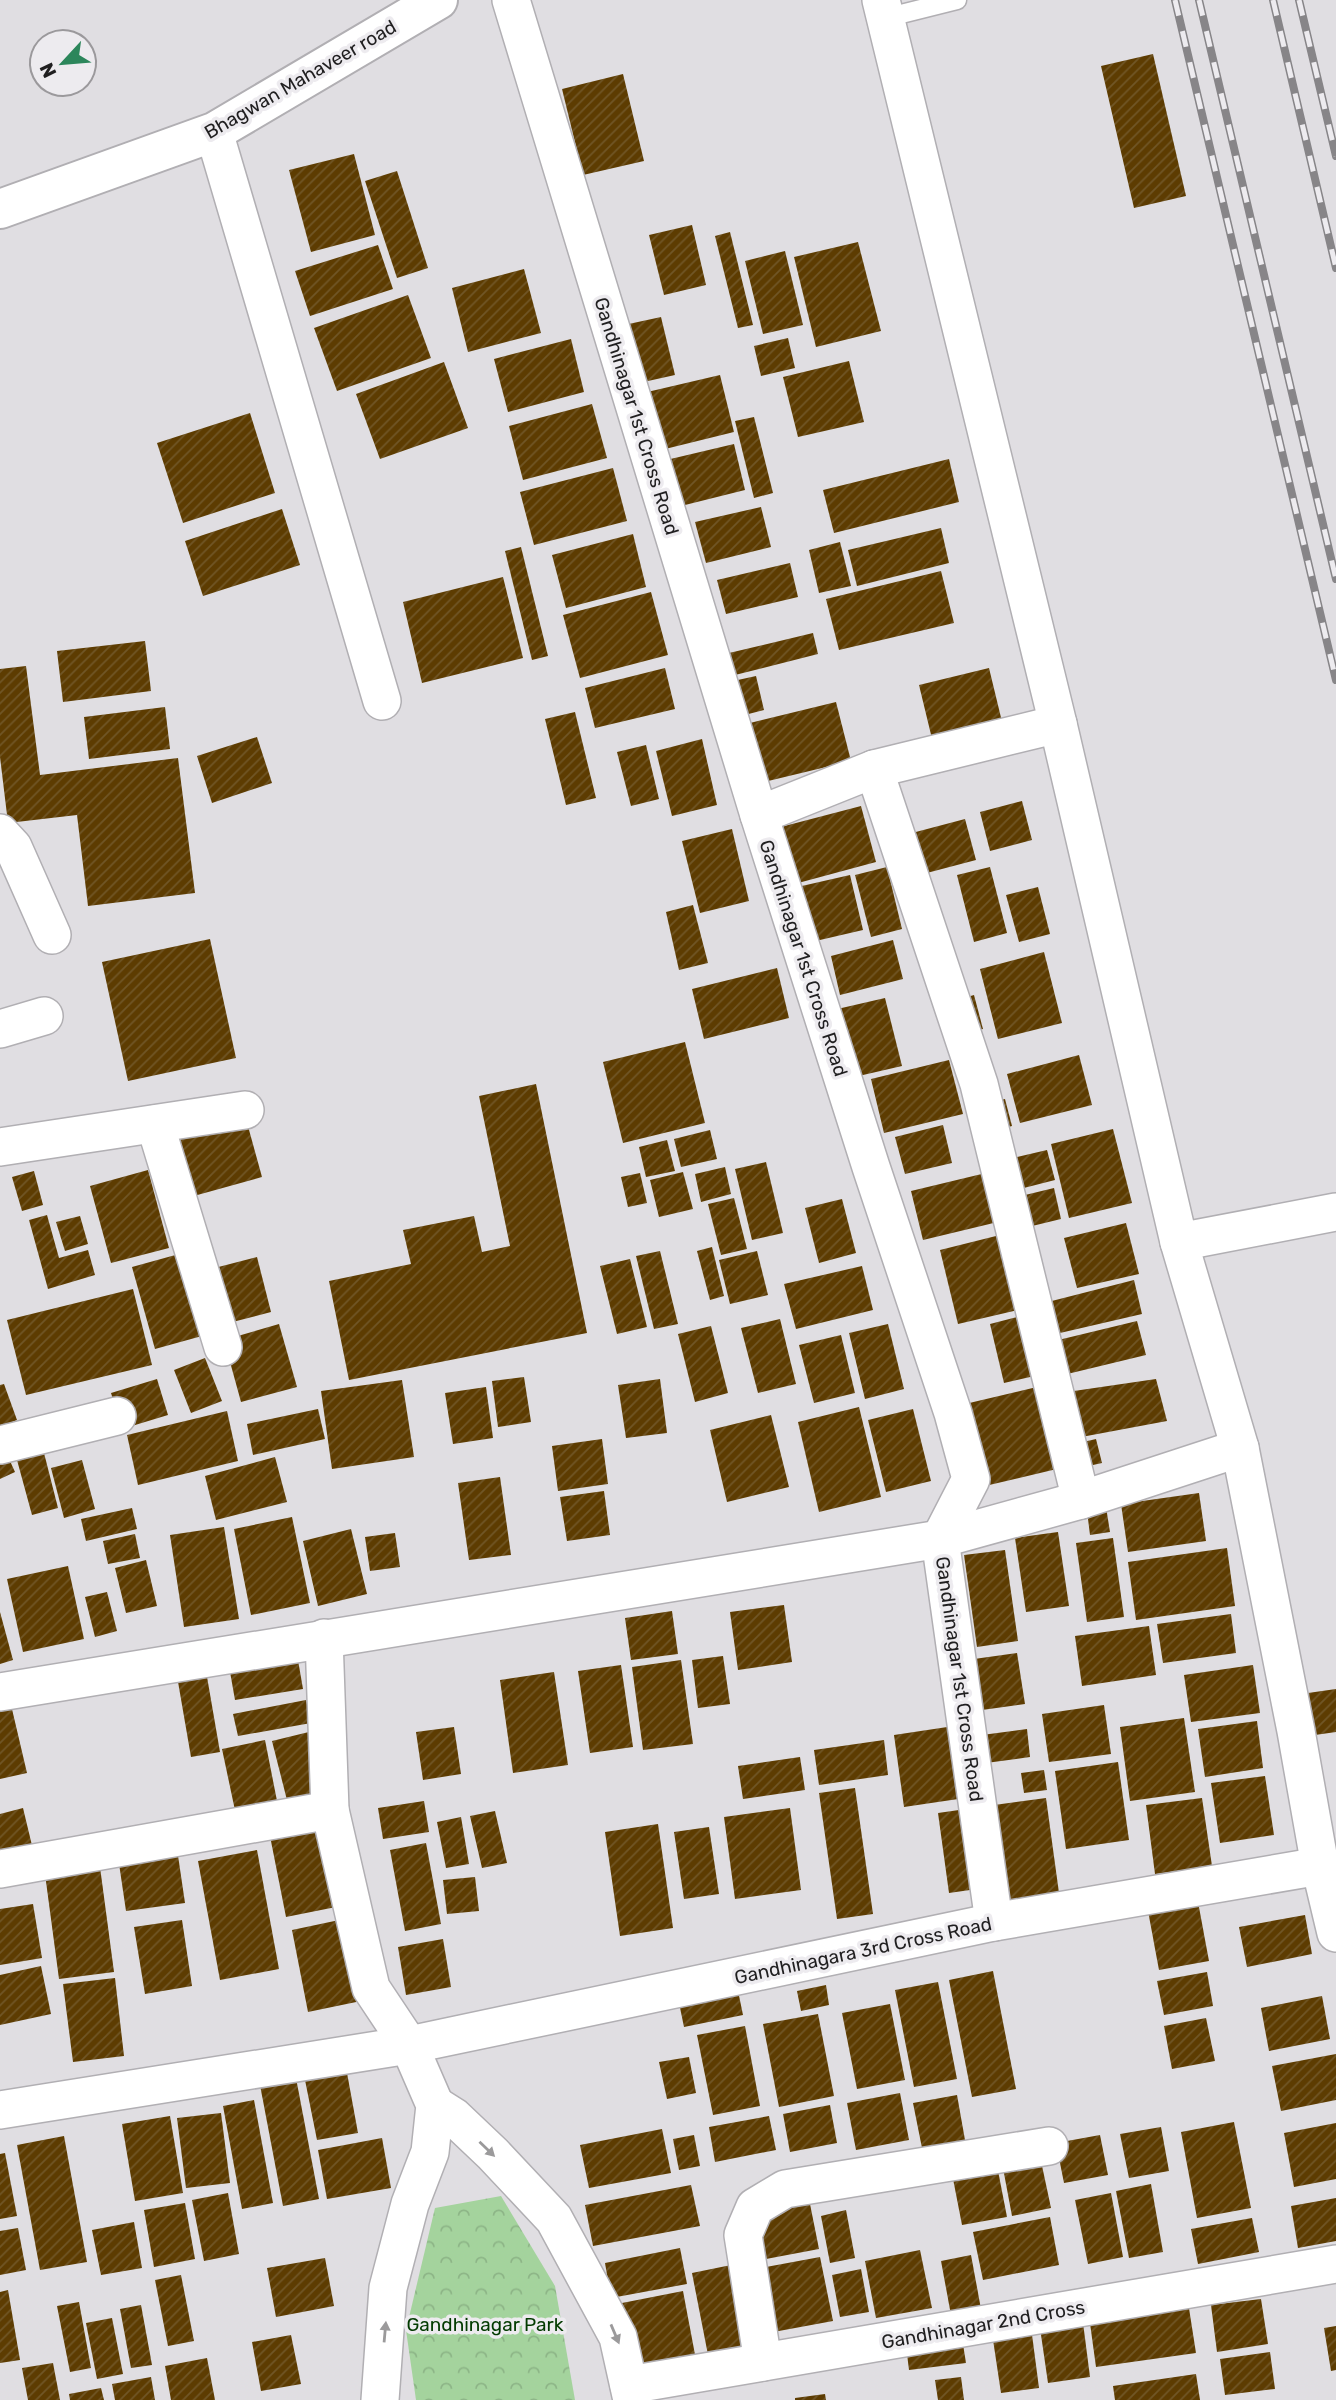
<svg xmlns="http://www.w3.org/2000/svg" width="1336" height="2400" font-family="Rubik,sans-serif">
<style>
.park{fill:url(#park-crowns)}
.building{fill:url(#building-hatch)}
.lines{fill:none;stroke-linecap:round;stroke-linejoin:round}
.service-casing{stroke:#b1afb3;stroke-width:21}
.minor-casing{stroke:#b1afb3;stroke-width:40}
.tertiary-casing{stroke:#b1afb3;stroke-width:42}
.service{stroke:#fff;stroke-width:18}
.minor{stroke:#fff;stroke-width:37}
.tertiary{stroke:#fff;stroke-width:38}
.rail-casing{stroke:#878588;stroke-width:8}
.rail{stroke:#edebef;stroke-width:5;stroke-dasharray:16;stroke-linecap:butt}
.oneway{fill:#9b9a9b}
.labels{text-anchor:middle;stroke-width:7;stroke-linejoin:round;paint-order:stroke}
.street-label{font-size:19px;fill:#201f20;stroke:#edebef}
.park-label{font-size:19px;fill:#033b00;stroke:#edebef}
</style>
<defs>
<pattern id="park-crowns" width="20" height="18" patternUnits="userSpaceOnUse" patternTransform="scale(1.75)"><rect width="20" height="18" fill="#a4d39d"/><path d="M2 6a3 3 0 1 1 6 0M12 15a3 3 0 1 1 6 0" fill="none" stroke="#8db587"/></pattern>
<pattern id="building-hatch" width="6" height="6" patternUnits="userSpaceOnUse" patternTransform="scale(1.75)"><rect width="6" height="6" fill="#5d3c01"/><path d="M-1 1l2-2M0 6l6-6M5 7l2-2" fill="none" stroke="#705626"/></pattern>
</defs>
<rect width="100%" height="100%" fill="#e0dee2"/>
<path class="park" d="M501 2196 555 2286 575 2400H416L406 2330 435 2208Z"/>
<g class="building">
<path d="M1153 54 1186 196 1134 208 1101 66Z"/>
<path d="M623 74 644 161 583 175 562 89Z"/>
<path d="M354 154 375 235 311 252 289 170Z"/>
<path d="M397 171 428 268 397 278 365 181Z"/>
<path d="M692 225 706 285 664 295 649 235Z"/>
<path d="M730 232 753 325 738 328 715 236Z"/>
<path d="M858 242 881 331 816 347 794 257Z"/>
<path d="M378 245 393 289 310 316 295 271Z"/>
<path d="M785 251 803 325 763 334 745 261Z"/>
<path d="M524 269 541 333 468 352 452 288Z"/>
<path d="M408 295 431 358 337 391 314 328Z"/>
<path d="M661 317 675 375 639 383 624 325Z"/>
<path d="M788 338 795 368 761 376 754 346Z"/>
<path d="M571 339 584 392 508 412 494 359Z"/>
<path d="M849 361 864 422 798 437 783 377Z"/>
<path d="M444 362 468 428 380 459 356 394Z"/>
<path d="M720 375 734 432 657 451 643 393Z"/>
<path d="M592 404 607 458 523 480 509 426Z"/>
<path d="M250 413 275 493 183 523 157 443Z"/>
<path d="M754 417 773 493 754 498 735 421Z"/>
<path d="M734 444 745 490 673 508 662 461Z"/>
<path d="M949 459 959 502 834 533 823 490Z"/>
<path d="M613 468 627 521 534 545 520 492Z"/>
<path d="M761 507 771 547 706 563 695 522Z"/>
<path d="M282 509 300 565 203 596 185 541Z"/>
<path d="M941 528 949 563 857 586 848 550Z"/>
<path d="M633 534 646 587 566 608 552 555Z"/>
<path d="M840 542 851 586 819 593 809 550Z"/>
<path d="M521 547 548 656 532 660 505 551Z"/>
<path d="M790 563 798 597 726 614 717 580Z"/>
<path d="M941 571 954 623 839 650 826 599Z"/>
<path d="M503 577 523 658 422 683 403 602Z"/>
<path d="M651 592 668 655 580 678 563 615Z"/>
<path d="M813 633 818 654 735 675 729 653Z"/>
<path d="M145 641 151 691 63 702 57 651Z"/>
<path d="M26 666 40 775 178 758 195 893 88 906 77 815 8 823 0 757V669Z"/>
<path d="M665 668 675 709 595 728 585 688Z"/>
<path d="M989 668 1004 730 934 747 919 685Z"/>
<path d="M756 676 764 710 733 718 724 683Z"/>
<path d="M836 702 851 761 764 782 750 723Z"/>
<path d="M165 707 170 749 89 759 84 717Z"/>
<path d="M575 712 596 798 566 805 545 719Z"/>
<path d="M257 737 272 783 212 803 197 756Z"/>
<path d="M702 739 717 805 672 816 656 751Z"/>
<path d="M646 745 659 799 631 806 617 752Z"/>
<path d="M1022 801 1032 840 990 851 980 812Z"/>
<path d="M861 806 876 862 787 886 773 829Z"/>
<path d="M965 819 976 860 923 874 912 833Z"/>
<path d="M732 829 749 901 700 913 682 841Z"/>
<path d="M887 867 902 929 871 937 855 875Z"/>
<path d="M990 867 1007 933 974 942 957 875Z"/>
<path d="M850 875 863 930 807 943 793 888Z"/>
<path d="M1038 887 1050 934 1019 942 1006 895Z"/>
<path d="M693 905 708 963 679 970 666 912Z"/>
<path d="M210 939 236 1058 128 1081 102 962Z"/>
<path d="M893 940 903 979 840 995 831 956Z"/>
<path d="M1044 952 1062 1023 998 1039 980 969Z"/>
<path d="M777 968 789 1018 704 1039 692 989Z"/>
<path d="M974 995 983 1029 965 1033 957 1000Z"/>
<path d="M885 998 902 1066 850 1078 833 1010Z"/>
<path d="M685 1042 705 1123 623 1143 603 1062Z"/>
<path d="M1079 1055 1092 1105 1020 1123 1007 1074Z"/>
<path d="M949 1060 963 1114 884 1133 871 1079Z"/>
<path d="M536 1084 587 1333 349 1380 329 1281 411 1264 403 1230 474 1216 482 1252 510 1246 479 1096Z"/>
<path d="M1005 1099 1012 1126 997 1130 990 1102Z"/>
<path d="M246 1119 262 1177 183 1199 167 1141Z"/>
<path d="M943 1125 952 1163 905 1174 895 1137Z"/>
<path d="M1113 1129 1132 1203 1069 1218 1051 1144Z"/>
<path d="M710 1130 717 1159 681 1167 674 1139Z"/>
<path d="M667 1140 675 1171 646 1177 639 1147Z"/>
<path d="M1047 1150 1055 1180 1016 1190 1009 1159Z"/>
<path d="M766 1162 783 1233 752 1240 735 1169Z"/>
<path d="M725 1167 731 1194 701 1202 695 1174Z"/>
<path d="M148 1170 169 1248 111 1263 90 1186Z"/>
<path d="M34 1171 43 1205 22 1211 12 1177Z"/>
<path d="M683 1172 693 1209 659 1217 650 1180Z"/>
<path d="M990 1172 1002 1221 923 1240 911 1191Z"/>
<path d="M640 1173 647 1203 628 1207 621 1177Z"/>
<path d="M1054 1188 1061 1219 1028 1227 1021 1196Z"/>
<path d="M734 1198 747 1249 721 1255 708 1204Z"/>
<path d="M842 1199 856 1253 819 1263 805 1208Z"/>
<path d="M47 1215 59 1258 88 1250 95 1275 48 1289 29 1220Z"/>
<path d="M80 1216 88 1244 65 1251 56 1222Z"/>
<path d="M1126 1223 1139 1274 1077 1288 1064 1238Z"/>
<path d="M1008 1233 1027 1308 958 1324 940 1250Z"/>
<path d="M712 1247 724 1296 710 1300 697 1251Z"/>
<path d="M660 1251 678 1324 654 1329 636 1256Z"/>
<path d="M757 1251 768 1295 730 1304 719 1260Z"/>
<path d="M179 1254 202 1336 155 1349 132 1267Z"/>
<path d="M257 1257 271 1312 217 1326 203 1271Z"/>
<path d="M630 1259 647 1327 617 1334 600 1266Z"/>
<path d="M862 1266 873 1310 796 1329 784 1284Z"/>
<path d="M1134 1280 1142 1314 1047 1336 1040 1304Z"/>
<path d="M133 1289 152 1365 26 1395 7 1320Z"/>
<path d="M1029 1314 1043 1374 1004 1383 990 1324Z"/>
<path d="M780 1319 796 1384 758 1393 741 1328Z"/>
<path d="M1137 1321 1146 1355 1059 1376 1050 1342Z"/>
<path d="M279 1324 297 1387 241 1402 224 1340Z"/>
<path d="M888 1324 904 1389 865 1399 849 1333Z"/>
<path d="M711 1326 728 1393 695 1402 678 1334Z"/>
<path d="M841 1335 855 1393 814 1403 799 1345Z"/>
<path d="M205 1358 222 1401 191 1413 174 1370Z"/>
<path d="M524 1377 531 1422 498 1427 492 1381Z"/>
<path d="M157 1379 168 1415 122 1429 111 1393Z"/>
<path d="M660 1379 667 1433 626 1438 618 1385Z"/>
<path d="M1156 1379 1167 1421 1076 1438 1067 1392Z"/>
<path d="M402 1380 414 1457 332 1469 321 1391Z"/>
<path d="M4 1384 17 1420 0 1427V1385Z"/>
<path d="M1041 1386 1061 1468 985 1486 965 1404Z"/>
<path d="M486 1387 493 1438 453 1444 445 1393Z"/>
<path d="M859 1407 881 1497 819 1512 798 1422Z"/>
<path d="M318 1409 325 1439 253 1455 247 1424Z"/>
<path d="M913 1409 931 1481 886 1492 868 1420Z"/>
<path d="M227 1411 238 1461 138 1485 127 1435Z"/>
<path d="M771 1415 789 1487 727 1502 710 1430Z"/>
<path d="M602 1439 608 1484 558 1491 552 1446Z"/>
<path d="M1096 1439 1102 1463 1075 1469 1070 1445Z"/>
<path d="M5 1450 15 1472 0 1479V1452Z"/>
<path d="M44 1453 58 1508 32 1515 17 1460Z"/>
<path d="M275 1457 287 1502 216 1520 205 1476Z"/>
<path d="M82 1460 95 1509 64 1518 51 1468Z"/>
<path d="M500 1477 511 1555 469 1560 458 1483Z"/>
<path d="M604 1491 610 1535 567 1541 560 1497Z"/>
<path d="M1199 1493 1206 1541 1128 1552 1121 1504Z"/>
<path d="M1105 1501 1110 1532 1090 1535 1086 1503Z"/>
<path d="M132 1508 137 1529 86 1541 81 1519Z"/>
<path d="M292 1517 310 1603 251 1615 234 1529Z"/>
<path d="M224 1527 239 1619 184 1627 170 1535Z"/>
<path d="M351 1529 367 1594 318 1606 303 1541Z"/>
<path d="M1058 1532 1069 1606 1026 1612 1015 1538Z"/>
<path d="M395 1533 400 1567 370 1571 365 1537Z"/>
<path d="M135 1534 140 1558 108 1564 103 1541Z"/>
<path d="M1113 1538 1124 1617 1087 1622 1076 1543Z"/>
<path d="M1227 1548 1235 1606 1136 1620 1128 1562Z"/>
<path d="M1005 1550 1018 1641 977 1647 964 1555Z"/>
<path d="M146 1560 157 1606 126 1613 115 1568Z"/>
<path d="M68 1566 84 1639 23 1652 7 1579Z"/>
<path d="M107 1592 117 1631 95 1637 85 1597Z"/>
<path d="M784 1605 792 1662 738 1670 730 1612Z"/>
<path d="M672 1611 678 1654 631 1660 625 1618Z"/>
<path d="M0 1612 13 1660 0 1664Z"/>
<path d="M1231 1614 1236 1653 1163 1663 1157 1624Z"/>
<path d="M1149 1626 1156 1675 1082 1686 1075 1636Z"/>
<path d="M294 1637 303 1689 235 1700 226 1649Z"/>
<path d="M1017 1653 1025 1704 982 1710 974 1659Z"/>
<path d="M723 1656 730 1704 698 1708 692 1660Z"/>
<path d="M681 1660 693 1744 643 1750 632 1667Z"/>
<path d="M621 1665 633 1747 590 1753 578 1671Z"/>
<path d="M1253 1665 1260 1713 1191 1722 1184 1675Z"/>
<path d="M206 1671 220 1752 191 1757 177 1676Z"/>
<path d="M554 1672 568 1765 513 1773 500 1680Z"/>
<path d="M4 1675 27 1773 0 1779V1676Z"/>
<path d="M1336 1689V1732L1315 1735 1308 1693Z"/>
<path d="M306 1700 311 1723 238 1736 233 1714Z"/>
<path d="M1104 1705 1111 1754 1049 1762 1042 1714Z"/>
<path d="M1184 1718 1195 1792 1130 1801 1120 1727Z"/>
<path d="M1257 1721 1263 1768 1205 1777 1198 1729Z"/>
<path d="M954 1726 965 1798 904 1807 894 1735Z"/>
<path d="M454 1727 461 1774 423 1780 416 1732Z"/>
<path d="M1027 1729 1030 1757 986 1763 982 1735Z"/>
<path d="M317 1730 334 1797 289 1808 272 1741Z"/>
<path d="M265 1740 278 1806 236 1815 222 1749Z"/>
<path d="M884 1740 888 1775 819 1785 814 1750Z"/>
<path d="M800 1757 805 1790 743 1799 738 1766Z"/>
<path d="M1118 1762 1129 1840 1066 1849 1055 1771Z"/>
<path d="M1044 1770 1047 1790 1024 1793 1021 1773Z"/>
<path d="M1265 1776 1274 1835 1220 1843 1211 1783Z"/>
<path d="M855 1788 873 1914 837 1919 819 1793Z"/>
<path d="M1046 1798 1059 1893 1000 1901 987 1806Z"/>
<path d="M1202 1798 1212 1866 1155 1874 1146 1805Z"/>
<path d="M424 1801 429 1832 383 1839 378 1808Z"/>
<path d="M23 1808 35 1858 0 1866V1814Z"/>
<path d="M790 1808 801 1890 735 1899 724 1817Z"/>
<path d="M973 1808 984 1888 949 1893 938 1813Z"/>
<path d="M495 1811 507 1863 482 1868 470 1816Z"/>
<path d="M324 1816 341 1906 286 1917 268 1826Z"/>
<path d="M461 1817 469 1864 446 1868 437 1822Z"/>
<path d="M658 1824 673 1928 620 1936 605 1832Z"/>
<path d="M709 1827 719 1894 684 1899 674 1832Z"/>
<path d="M176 1842 185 1903 126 1911 117 1850Z"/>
<path d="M426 1843 441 1924 405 1931 390 1850Z"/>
<path d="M257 1850 279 1969 220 1980 198 1861Z"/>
<path d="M100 1867 114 1972 59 1979 45 1874Z"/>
<path d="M475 1877 479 1911 447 1914 443 1880Z"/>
<path d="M1198 1902 1209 1961 1159 1970 1148 1911Z"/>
<path d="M33 1904 42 1958 0 1965V1909Z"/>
<path d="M1305 1915 1312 1954 1247 1967 1239 1927Z"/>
<path d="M344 1919 361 2001 308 2012 292 1930Z"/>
<path d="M182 1920 192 1986 145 1994 134 1927Z"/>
<path d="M443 1939 451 1987 406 1995 398 1947Z"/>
<path d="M41 1966 51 2014 0 2025V1975Z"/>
<path d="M993 1971 1016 2089 972 2097 949 1980Z"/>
<path d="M1207 1972 1213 2006 1164 2015 1157 1981Z"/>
<path d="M115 1978 124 2056 73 2062 63 1984Z"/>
<path d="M938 1982 957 2079 914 2087 895 1990Z"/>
<path d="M826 1985 829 2005 801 2011 797 1991Z"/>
<path d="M737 1986 743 2015 684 2027 678 1998Z"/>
<path d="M1322 1996 1330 2039 1269 2051 1261 2008Z"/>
<path d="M890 2004 905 2080 857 2089 842 2013Z"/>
<path d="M818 2014 834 2096 779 2107 763 2024Z"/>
<path d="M1206 2018 1215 2061 1172 2069 1164 2026Z"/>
<path d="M745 2026 760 2106 713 2115 697 2035Z"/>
<path d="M1336 2054V2100L1281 2111 1272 2066Z"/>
<path d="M689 2057 696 2093 667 2099 659 2062Z"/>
<path d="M345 2062 358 2133 317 2140 303 2070Z"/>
<path d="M296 2078 319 2199 283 2206 260 2085Z"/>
<path d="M900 2093 909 2140 856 2150 847 2103Z"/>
<path d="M957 2095 965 2140 922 2148 913 2103Z"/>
<path d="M254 2100 273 2203 242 2209 223 2106Z"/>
<path d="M830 2105 837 2143 790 2152 783 2114Z"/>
<path d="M221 2113 230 2183 186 2188 177 2118Z"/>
<path d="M170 2116 183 2193 135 2201 122 2124Z"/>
<path d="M769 2116 776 2150 715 2162 709 2127Z"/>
<path d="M1234 2122 1251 2208 1197 2218 1181 2132Z"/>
<path d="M1336 2123V2179L1294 2187 1284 2133Z"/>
<path d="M1161 2127 1169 2171 1129 2178 1120 2134Z"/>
<path d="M662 2129 671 2173 589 2188 580 2145Z"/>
<path d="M694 2135 700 2166 679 2170 673 2139Z"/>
<path d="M1100 2135 1108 2175 1064 2183 1056 2143Z"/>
<path d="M64 2136 87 2262 40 2270 17 2145Z"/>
<path d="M382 2138 391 2188 327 2199 318 2150Z"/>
<path d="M993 2145 1007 2217 962 2225 948 2153Z"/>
<path d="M5 2153 17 2216 0 2219V2154Z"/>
<path d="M1041 2161 1051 2208 1012 2216 1003 2168Z"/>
<path d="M1151 2184 1163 2252 1129 2258 1116 2191Z"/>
<path d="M691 2185 700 2226 593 2246 585 2205Z"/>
<path d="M228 2193 239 2254 204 2261 192 2200Z"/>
<path d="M1111 2193 1123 2257 1088 2264 1075 2200Z"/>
<path d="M1336 2198V2241L1298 2248 1291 2206Z"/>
<path d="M185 2203 195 2259 154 2267 144 2210Z"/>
<path d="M810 2204 819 2249 756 2261 747 2216Z"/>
<path d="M846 2210 855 2258 830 2263 821 2216Z"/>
<path d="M1050 2217 1059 2265 983 2280 973 2232Z"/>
<path d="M1252 2218 1259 2252 1198 2264 1191 2229Z"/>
<path d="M134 2222 142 2268 101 2275 92 2230Z"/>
<path d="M18 2228 26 2270 0 2275V2231Z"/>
<path d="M680 2248 687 2284 611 2298 605 2263Z"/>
<path d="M920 2250 932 2308 876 2318 865 2261Z"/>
<path d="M971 2255 981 2309 951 2315 941 2261Z"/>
<path d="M820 2257 833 2321 768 2333 755 2269Z"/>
<path d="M325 2258 334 2306 276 2317 267 2268Z"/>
<path d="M736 2264 753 2351 709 2360 692 2273Z"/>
<path d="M861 2269 869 2312 840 2317 832 2275Z"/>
<path d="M181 2275 194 2341 168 2346 155 2280Z"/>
<path d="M8 2290 20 2360 0 2363V2292Z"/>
<path d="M683 2291 696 2360 636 2371 622 2303Z"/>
<path d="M1261 2299 1268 2344 1217 2352 1211 2305Z"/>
<path d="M79 2302 91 2368 70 2372 57 2306Z"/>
<path d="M1188 2302 1196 2353 1096 2367 1089 2316Z"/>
<path d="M141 2305 152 2365 131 2368 120 2309Z"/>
<path d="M1082 2315 1090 2377 1048 2383 1039 2321Z"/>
<path d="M112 2318 123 2374 97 2379 86 2323Z"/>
<path d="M1336 2326V2370L1331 2371 1324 2328Z"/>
<path d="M1031 2327 1039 2388 1001 2393 992 2333Z"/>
<path d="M291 2335 301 2384 261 2391 252 2342Z"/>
<path d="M962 2338 966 2363 909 2370 906 2346Z"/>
<path d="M1270 2352 1275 2389 1225 2395 1220 2359Z"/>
<path d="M207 2358 215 2400H171L165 2366Z"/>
<path d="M53 2363 60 2400H28L22 2368Z"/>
<path d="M1196 2374 1200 2400H1115L1113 2386Z"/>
<path d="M151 2377 155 2400H115L112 2384Z"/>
<path d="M961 2377 964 2400H938L935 2380Z"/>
<path d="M101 2388 104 2400H70L69 2394Z"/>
<path d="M825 2394 826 2400H795V2398Z"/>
</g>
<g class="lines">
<g class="service-casing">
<path id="service" d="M885 18 957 0"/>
</g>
<g class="minor-casing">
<g id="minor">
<path d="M511 0 759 815 871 1167 953 1413 971 1479 940 1539 994 1922"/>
<path d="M881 0 1058 724 1179 1242 1240 1448 1296 1731 1320 1866 1336 1933"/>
<path d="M214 132 382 701"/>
<path d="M874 769 979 1084 1081 1500"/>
<path d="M759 815 874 769 1058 724"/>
<path d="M0 833 13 847 52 935"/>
<path d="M0 1029 44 1016"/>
<path d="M155 1124 223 1347"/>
<path d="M0 1147 245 1110"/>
<path d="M1179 1242 1336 1212"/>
<path d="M0 1445 117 1416"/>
<path d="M324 1638 330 1810"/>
<path d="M0 1692 940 1539 1081 1500 1240 1448"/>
<path d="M0 1869 330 1810 371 1988 409 2045 994 1922 1320 1866"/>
<path d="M435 2105 454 2117 493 2154 554 2219 618 2337 632 2400"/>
<path d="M0 2110 409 2045 435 2105 430 2152 410 2204 388 2288 380 2400"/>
<path d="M763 2362 743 2235 755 2207 785 2189 1049 2146"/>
<path d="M629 2385 1336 2264"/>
</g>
</g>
<g class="tertiary-casing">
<path id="tertiary" d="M0 209 214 132 438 0"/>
</g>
<use href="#service" class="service"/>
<use href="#minor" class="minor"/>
<use href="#tertiary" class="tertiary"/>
<g class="rail-casing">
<g id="rail">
<path d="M1175 0 1336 680"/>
<path d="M1199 0 1336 579"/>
<path d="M1273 0 1336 268"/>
<path d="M1299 0 1336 156"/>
</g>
</g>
<use href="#rail" class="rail"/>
</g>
<defs><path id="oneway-solid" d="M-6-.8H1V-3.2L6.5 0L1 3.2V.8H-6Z" transform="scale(1.75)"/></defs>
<g class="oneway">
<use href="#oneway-solid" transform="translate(487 2149) rotate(44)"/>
<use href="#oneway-solid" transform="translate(385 2332) rotate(-85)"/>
<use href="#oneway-solid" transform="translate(615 2334) rotate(67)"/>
</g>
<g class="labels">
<g class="street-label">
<text transform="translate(300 79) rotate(-30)" y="7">Bhagwan Mahaveer road</text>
<text transform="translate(637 416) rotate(73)" y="7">Gandhinagar 1st Cross Road</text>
<text transform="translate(804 958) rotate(72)" y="7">Gandhinagar 1st Cross Road</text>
<text transform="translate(960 1679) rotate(82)" y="7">Gandhinagar 1st Cross Road</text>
<text transform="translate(863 1950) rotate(-12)" y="7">Gandhinagara 3rd Cross Road</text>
<text transform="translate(983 2324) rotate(-10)" y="7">Gandhinagar 2nd Cross</text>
</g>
<g class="park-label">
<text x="485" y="2331">Gandhinagar Park</text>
</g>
</g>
<g transform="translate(63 63) rotate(244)"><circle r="33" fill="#edebef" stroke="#9b999c" stroke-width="2"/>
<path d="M0-5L12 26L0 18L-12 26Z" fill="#2c865b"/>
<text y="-10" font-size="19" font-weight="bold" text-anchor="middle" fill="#201f20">N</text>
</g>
</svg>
